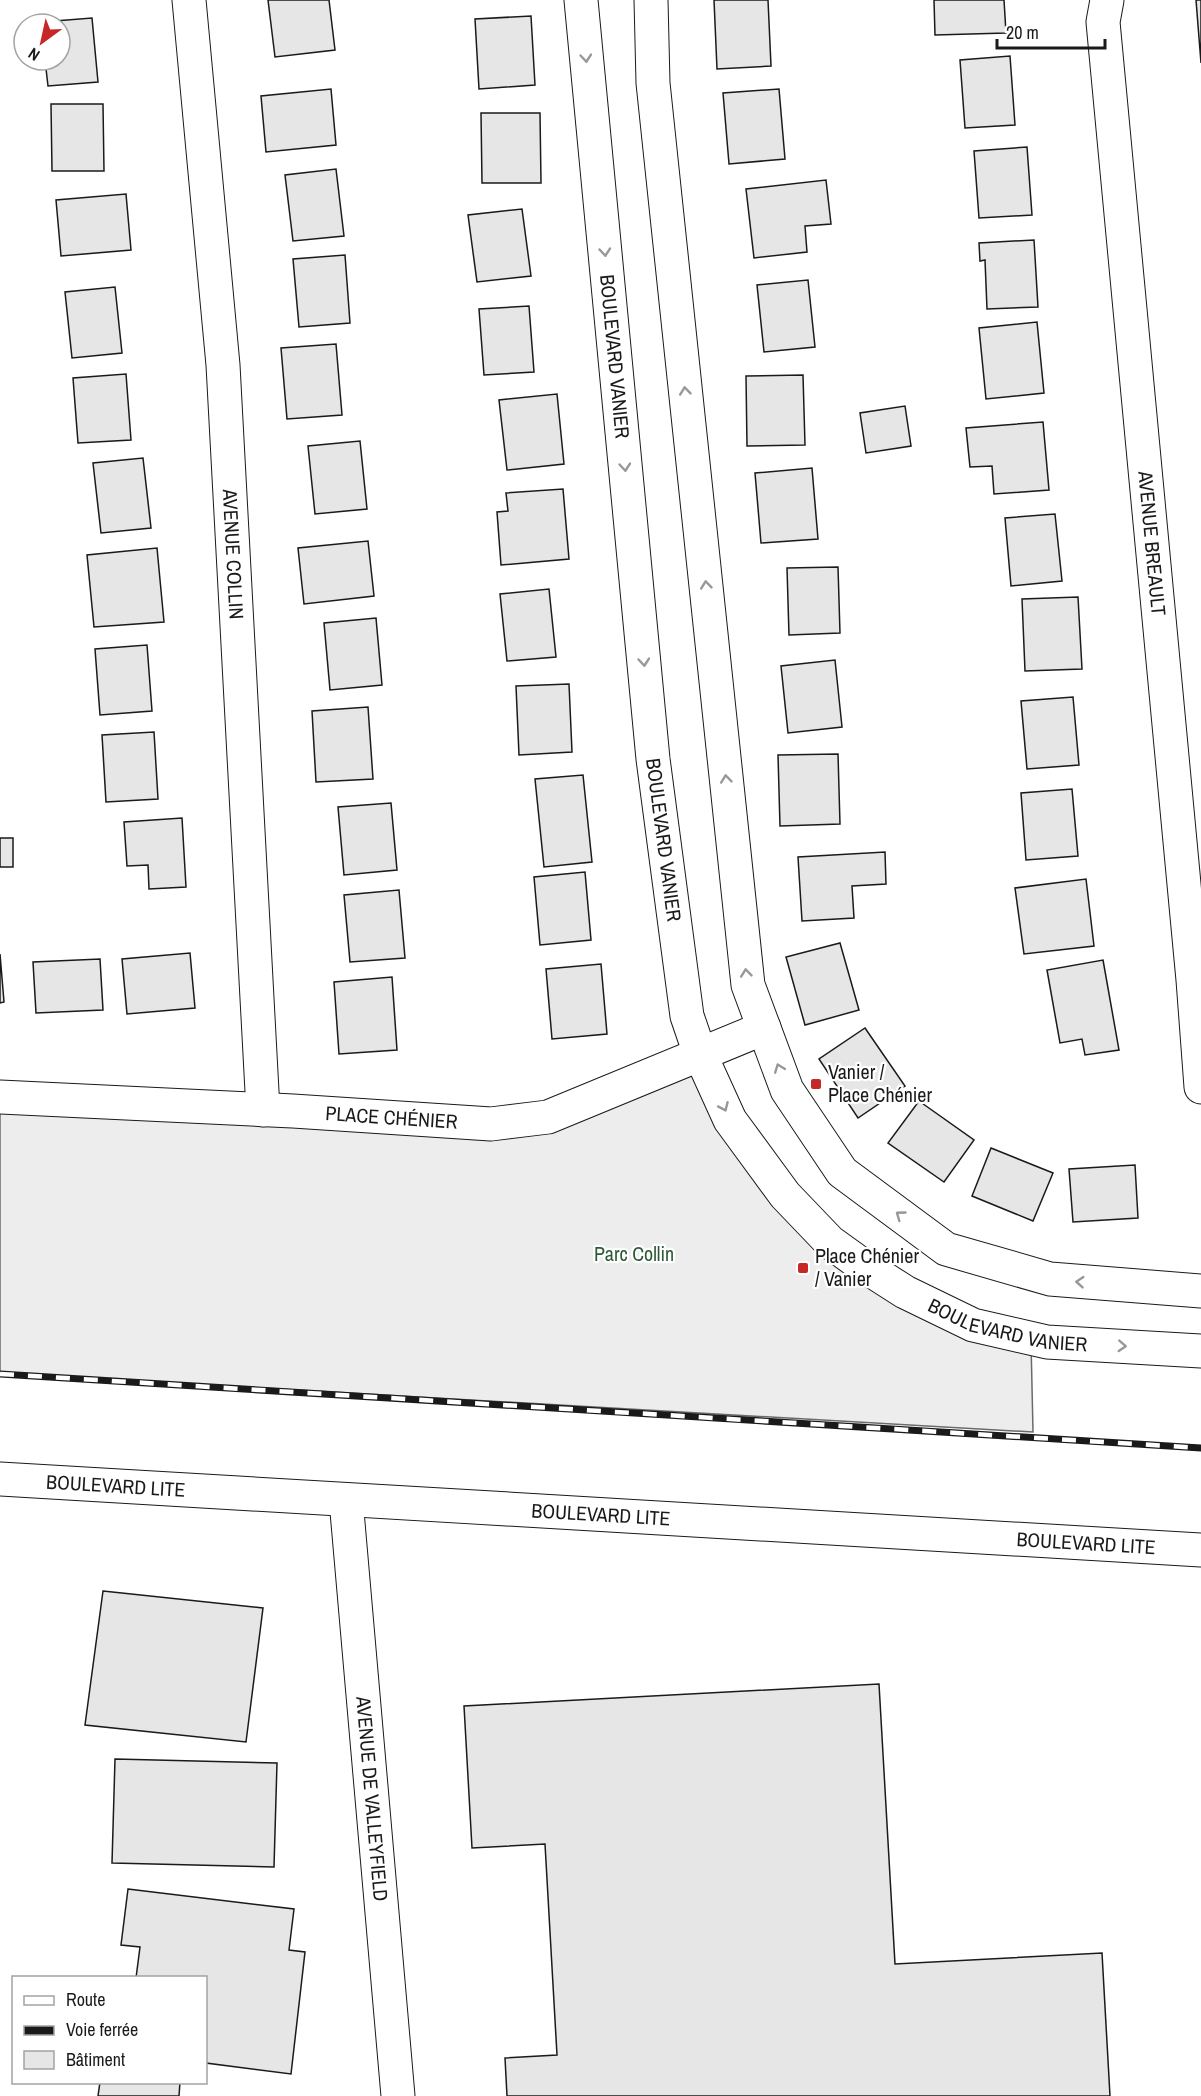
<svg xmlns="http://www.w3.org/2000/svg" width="1201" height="2096" font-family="'Archivo Narrow',sans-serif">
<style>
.built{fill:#ededed;stroke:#6a6a6a;stroke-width:1.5}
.building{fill:#e6e6e6;stroke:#1a1a1a;stroke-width:1.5}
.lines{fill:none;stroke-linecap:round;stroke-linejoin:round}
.minor-casing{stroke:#1a1a1a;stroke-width:35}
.minor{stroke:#fff;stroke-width:33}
.rail-casing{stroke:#1a1a1a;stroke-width:7}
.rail{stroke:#fff;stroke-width:4.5;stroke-dasharray:14;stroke-linecap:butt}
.oneway{stroke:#989898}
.poi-dot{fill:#c62828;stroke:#fff;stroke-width:2}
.labels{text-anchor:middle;stroke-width:4.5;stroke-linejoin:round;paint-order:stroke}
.street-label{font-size:20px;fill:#1a1a1a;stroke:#fff}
.poi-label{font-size:20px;fill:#1a1a1a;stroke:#fff;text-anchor:start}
.park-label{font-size:20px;fill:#2b5a34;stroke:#fff}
</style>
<rect width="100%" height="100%" fill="#fff"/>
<path class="built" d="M692 1054 785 1195 925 1310 1031 1341 1033 1432 0 1373V1099L529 1131Z"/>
<g class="building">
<path d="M268 0H329L335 50 275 57Z"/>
<path d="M714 0H768L771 66 717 69Z"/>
<path d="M934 0H1004L1006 33 935 35Z"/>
<path d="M1196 0H1201V63Z"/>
<path d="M531 16 535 85 479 89 475 19Z"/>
<path d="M92 18 98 82 48 86 45 60H60V24H42V22Z"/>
<path d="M1010 56 1015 125 965 128 960 60Z"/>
<path d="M331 89 336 145 266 152 261 96Z"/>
<path d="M779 89 785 159 729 164 723 93Z"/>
<path d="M51 104H103L104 171H52Z"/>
<path d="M481 113H540L541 183H482Z"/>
<path d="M1027 147 1032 215 979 218 974 151Z"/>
<path d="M336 169 344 236 293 241 285 175Z"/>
<path d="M826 180 831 224 805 226 807 252 754 258 746 189Z"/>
<path d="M126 194 131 250 61 256 56 200Z"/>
<path d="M522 209 531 276 477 282 468 215Z"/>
<path d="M1034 240 1038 307 987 309 985 260 980 261 979 243Z"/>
<path d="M345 255 350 323 299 327 293 259Z"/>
<path d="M808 280 815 347 764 352 757 285Z"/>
<path d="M115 287 122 353 72 358 65 292Z"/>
<path d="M529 306 534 372 484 375 479 309Z"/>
<path d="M1037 322 1044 393 986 399 979 328Z"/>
<path d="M336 344 342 415 287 419 281 348Z"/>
<path d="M126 374 131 440 78 443 73 378Z"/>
<path d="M803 375 805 445 747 446 746 376Z"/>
<path d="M557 394 564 464 507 470 499 400Z"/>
<path d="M905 406 911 446 866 453 860 413Z"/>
<path d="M1043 422 1049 490 994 494 992 466 970 467 966 428Z"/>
<path d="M360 441 367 509 315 514 308 446Z"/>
<path d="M143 458 151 528 101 533 93 463Z"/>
<path d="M812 468 818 539 761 543 755 473Z"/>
<path d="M563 489 569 559 501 565 497 512 508 511 506 493Z"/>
<path d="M1055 514 1062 581 1011 586 1005 518Z"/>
<path d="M368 541 374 596 304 604 298 548Z"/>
<path d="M157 548 164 622 94 627 87 555Z"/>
<path d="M838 567 840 633 789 635 787 568Z"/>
<path d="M549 589 556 657 507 661 500 594Z"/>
<path d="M1078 597 1082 669 1025 671 1022 599Z"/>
<path d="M376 618 382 685 330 690 324 623Z"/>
<path d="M147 645 152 711 100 715 95 649Z"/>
<path d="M835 660 842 727 788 733 781 666Z"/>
<path d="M569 684 572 752 519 755 516 686Z"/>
<path d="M1073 697 1079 765 1027 769 1021 701Z"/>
<path d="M368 707 373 779 316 782 312 711Z"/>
<path d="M154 732 158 799 106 802 102 735Z"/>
<path d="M838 754 840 824 780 826 778 755Z"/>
<path d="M583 775 592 862 544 867 535 779Z"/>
<path d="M1072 789 1078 856 1026 860 1021 793Z"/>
<path d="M391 803 397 870 344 875 338 807Z"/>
<path d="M182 818 186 887 149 889 148 865 127 866 124 822Z"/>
<rect x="0" y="838" width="13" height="29"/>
<path d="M885 852 886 884 852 886 854 918 802 921 798 857Z"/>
<path d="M585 872 591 940 540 945 534 877Z"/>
<path d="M1086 879 1094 946 1024 954 1015 888Z"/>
<path d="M399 890 405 958 350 962 344 895Z"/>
<path d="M840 943 859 1010 805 1025 786 957Z"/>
<path d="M190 953 195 1008 127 1014 122 959Z"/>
<path d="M0 954 4 1002 0 1003Z"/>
<path d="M100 959 103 1010 36 1013 33 962Z"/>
<path d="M1103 960 1119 1050 1085 1055 1082 1039 1060 1043 1047 970Z"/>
<path d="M601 964 607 1034 552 1039 546 969Z"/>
<path d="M392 977 397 1050 339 1054 334 982Z"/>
<path d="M865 1028 905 1086 858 1118 819 1059Z"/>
<path d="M919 1101 974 1140 944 1182 888 1143Z"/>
<path d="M991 1148 1053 1173 1033 1221 972 1196Z"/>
<path d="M1135 1165 1138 1218 1073 1222 1069 1169Z"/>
<path d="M103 1591 263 1608 246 1742 85 1725Z"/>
<path d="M879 1684 895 1964 1102 1953 1110 2096H507L505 2058 557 2055 545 1844 472 1848 464 1706Z"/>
<path d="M115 1759 277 1763 274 1867 112 1863Z"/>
<path d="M128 1889 294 1909 289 1950 305 1952 291 2074 206 2063V1978H136L140 1947 121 1945Z"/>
<path d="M100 2082H180L179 2096H98Z"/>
</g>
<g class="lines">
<g class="minor-casing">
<g id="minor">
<path id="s1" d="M189 0 223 365 263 1110"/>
<path id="s2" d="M581 0 653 759 687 1016 700 1054 730 1120 785 1195 830 1242 855 1260 905 1292 973 1325 1047 1342 1201 1351"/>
<path d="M651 0 653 83 748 985 787 1090 842 1172 946 1249 1050 1279 1201 1291"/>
<path id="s3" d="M1107 0 1103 22 1193 980 1201 1087"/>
<path id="s4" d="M0 1097 293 1111 491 1124 548 1117 764 1028"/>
<path id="s5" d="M0 1479 1201 1550"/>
<path id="s6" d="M346 1500 398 2096"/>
</g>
</g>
<use href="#minor" class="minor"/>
<g class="rail-casing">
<path id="rail" d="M0 1374 1201 1448"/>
</g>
<use href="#rail" class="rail"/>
</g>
<defs><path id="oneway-chevron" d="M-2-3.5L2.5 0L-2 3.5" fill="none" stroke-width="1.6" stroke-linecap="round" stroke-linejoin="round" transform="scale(1.5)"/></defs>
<g class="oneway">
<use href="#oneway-chevron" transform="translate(586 58) rotate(85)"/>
<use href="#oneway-chevron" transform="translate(605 252) rotate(85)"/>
<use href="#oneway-chevron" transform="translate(685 391) rotate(-96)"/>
<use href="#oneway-chevron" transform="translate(625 467) rotate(85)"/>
<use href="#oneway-chevron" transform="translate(706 585) rotate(-96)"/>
<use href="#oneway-chevron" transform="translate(644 662) rotate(85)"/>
<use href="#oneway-chevron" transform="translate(726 779) rotate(-96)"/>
<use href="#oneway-chevron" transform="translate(746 973) rotate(-96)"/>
<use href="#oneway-chevron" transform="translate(779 1068) rotate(-111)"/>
<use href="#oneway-chevron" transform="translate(724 1107) rotate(66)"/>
<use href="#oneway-chevron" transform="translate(900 1215) rotate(-144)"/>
<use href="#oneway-chevron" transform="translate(1080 1282) rotate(-176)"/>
<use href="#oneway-chevron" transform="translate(1122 1346) rotate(3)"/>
</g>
<g class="poi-dot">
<rect x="810" y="1078" width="12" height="12" rx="3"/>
<rect x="797" y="1262" width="12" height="12" rx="3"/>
</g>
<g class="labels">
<g class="street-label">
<text dy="7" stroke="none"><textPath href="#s2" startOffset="358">BOULEVARD VANIER</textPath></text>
<text dy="7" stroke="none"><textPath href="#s3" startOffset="546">AVENUE BREAULT</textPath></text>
<text dy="7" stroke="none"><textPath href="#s1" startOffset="556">AVENUE COLLIN</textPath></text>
<text dy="7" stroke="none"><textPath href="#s2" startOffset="844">BOULEVARD VANIER</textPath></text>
<text dy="7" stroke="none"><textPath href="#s4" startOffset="392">PLACE CHÉNIER</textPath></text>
<text dy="7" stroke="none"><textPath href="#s2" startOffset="1492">BOULEVARD VANIER</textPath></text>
<text dy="7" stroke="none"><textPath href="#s5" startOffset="116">BOULEVARD LITE</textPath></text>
<text dy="7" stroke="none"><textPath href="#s5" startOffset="602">BOULEVARD LITE</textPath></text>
<text dy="7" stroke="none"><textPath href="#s5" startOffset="1088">BOULEVARD LITE</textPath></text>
<text dy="7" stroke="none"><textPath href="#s6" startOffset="300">AVENUE DE VALLEYFIELD</textPath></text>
</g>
<g class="poi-label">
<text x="828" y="1079">Vanier /<tspan x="828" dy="23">Place Chénier</tspan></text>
<text x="815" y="1263">Place Chénier<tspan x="815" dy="23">/ Vanier</tspan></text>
</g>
<g class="park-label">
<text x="634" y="1261">Parc Collin</text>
</g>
</g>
<rect x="12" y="1976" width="195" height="108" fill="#ffffff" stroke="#a3a3a3" stroke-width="1.5"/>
<rect x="24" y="1996" width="30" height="9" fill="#ffffff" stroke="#a3a3a3" stroke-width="1.5"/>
<text x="66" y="2006" font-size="18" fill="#1a1a1a">Route</text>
<rect x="24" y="2026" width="30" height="9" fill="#1a1a1a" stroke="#a3a3a3" stroke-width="1.5"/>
<text x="66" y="2036" font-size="18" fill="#1a1a1a">Voie ferrée</text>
<rect x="24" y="2051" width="30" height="18" fill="#e6e6e6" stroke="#a3a3a3" stroke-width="1.5"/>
<text x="66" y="2066" font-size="18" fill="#1a1a1a">Bâtiment</text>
<g transform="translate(42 42) rotate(213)"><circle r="28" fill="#ffffff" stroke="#a3a3a3" stroke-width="1.5"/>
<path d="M0-4.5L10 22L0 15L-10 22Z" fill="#c62828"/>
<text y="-9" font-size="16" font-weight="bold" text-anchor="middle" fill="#1a1a1a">N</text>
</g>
<path d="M997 39v9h108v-9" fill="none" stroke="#1a1a1a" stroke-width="3"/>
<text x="1006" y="39" font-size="18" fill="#1a1a1a" stroke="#ffffff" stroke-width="4.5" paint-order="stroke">20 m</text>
</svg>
